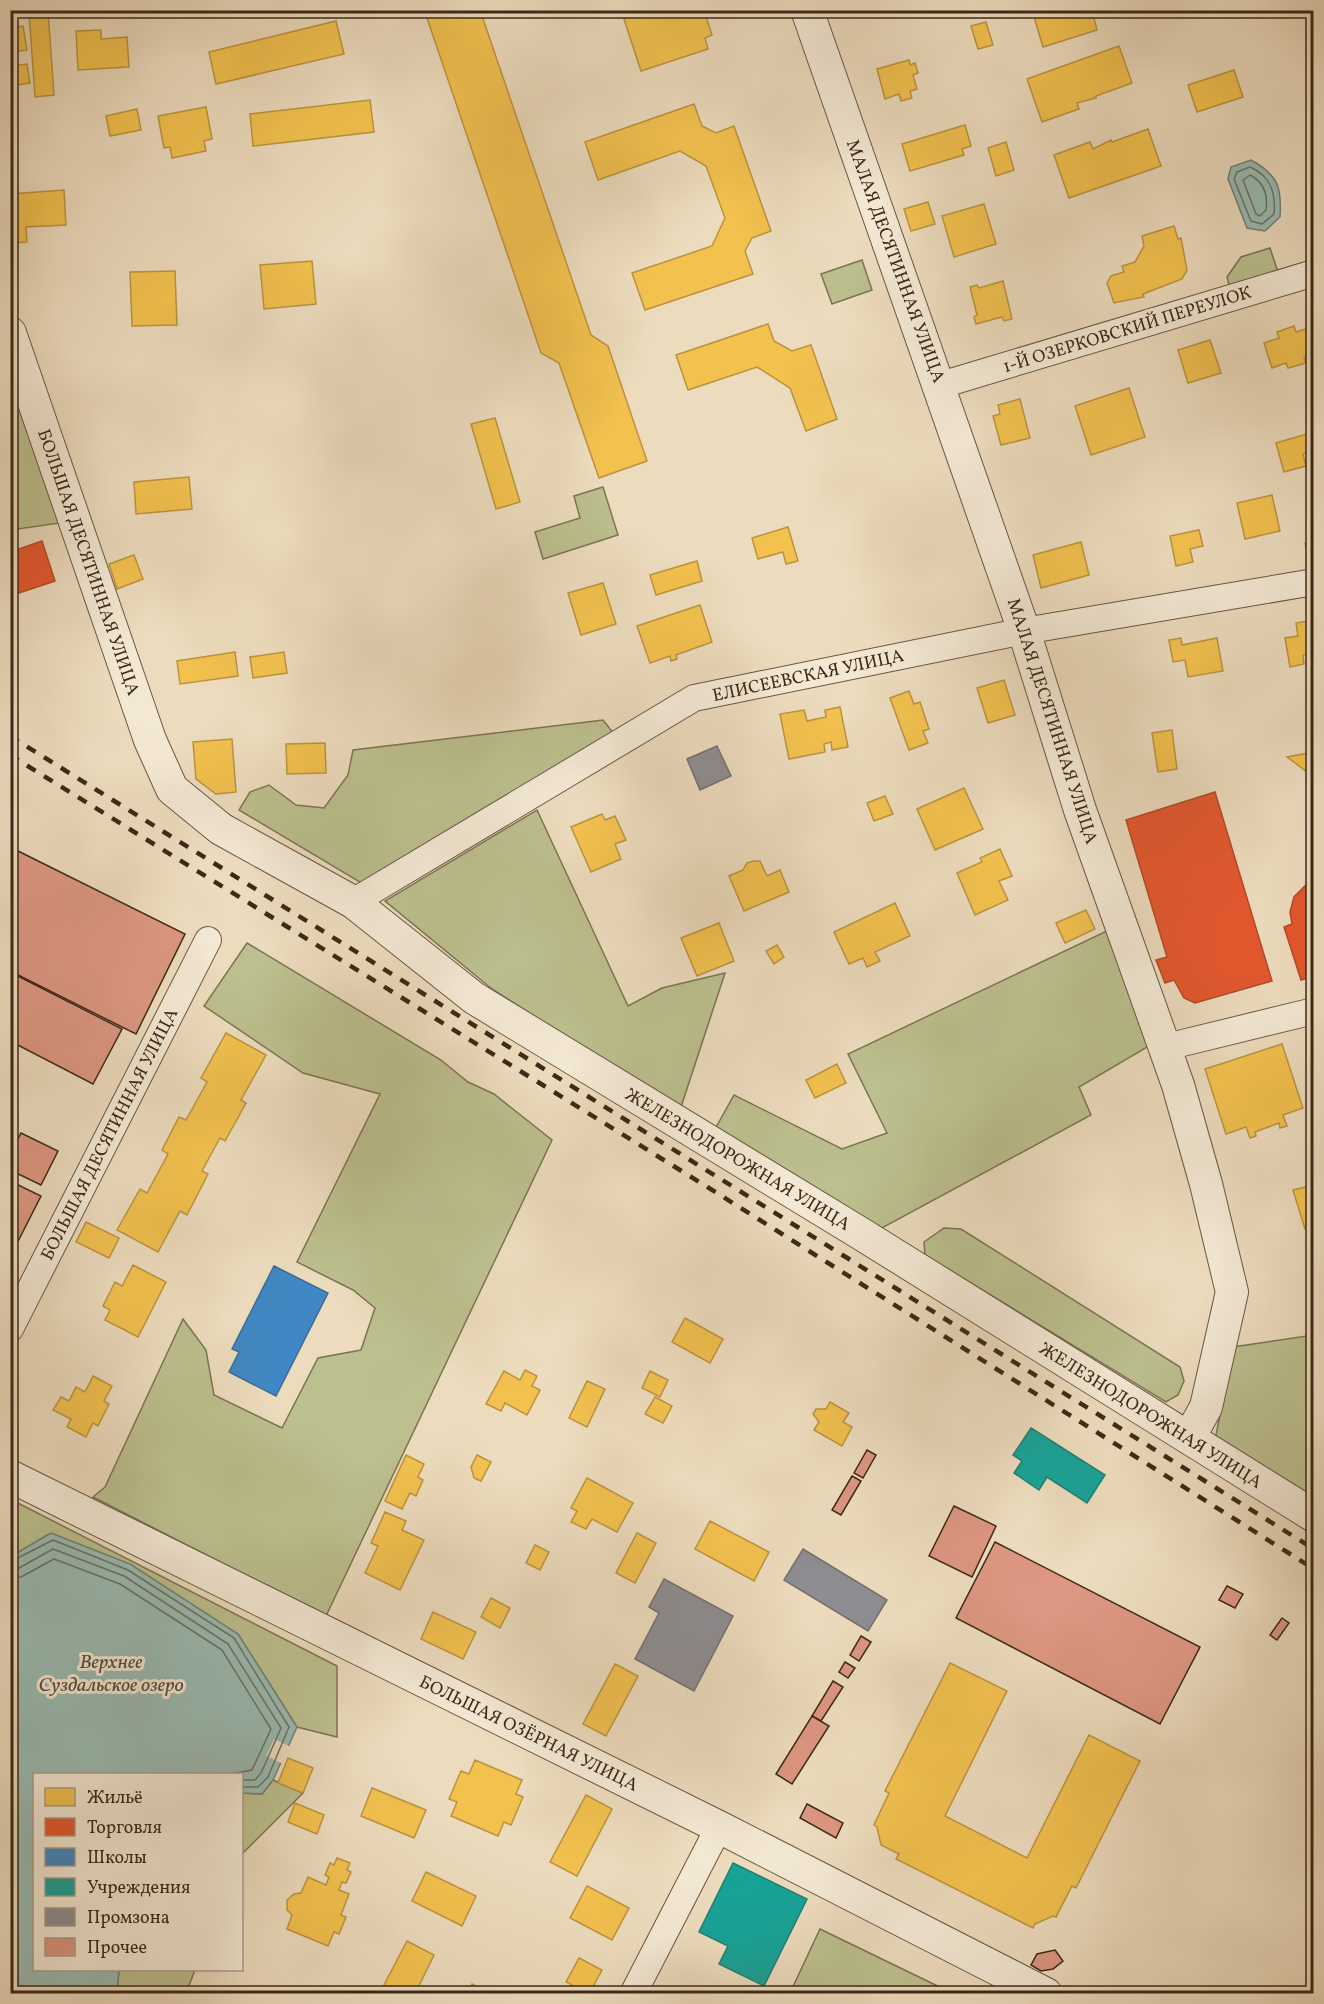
<svg xmlns="http://www.w3.org/2000/svg" width="1324" height="2004" font-family="Vollkorn,serif">
<style>
.green{fill:#bcbf8e;stroke:#7c7453;stroke-width:1.5}
.water{fill:#99bbb2;stroke:#748174;stroke-width:1.5}
.pier{fill:#ecdbbd}
.homes{fill:#f2c14e;stroke:#bb933e;stroke-width:1.5}
.shops{fill:#e4572e;stroke:#b24927;stroke-width:1.5}
.schools{fill:#3f88c5;stroke:#3e6c91;stroke-width:1.5}
.public{fill:#17a398;stroke:#227e72;stroke-width:1.5}
.industry{fill:#8d8d92;stroke:#756f6d;stroke-width:1.5}
.lines{fill:none;stroke-linecap:round;stroke-linejoin:round}
.shore{stroke:#6a7265;stroke-width:1.5}
.building{fill:#dd9681;stroke:#3c2918;stroke-width:1.5}
.minor-casing{stroke:#685641;stroke-width:28}
.tertiary-casing{stroke:#685641;stroke-width:34}
.minor{stroke:#f3e8d4;stroke-width:26}
.tertiary{stroke:#f3e8d4;stroke-width:32}
.rail{stroke:#3c2918;stroke-width:4.5;stroke-dasharray:10 10;stroke-linecap:butt}
.labels{text-anchor:middle;stroke-width:6;stroke-linejoin:round;paint-order:stroke}
.street-label{font-size:18px;fill:#3c2918;stroke:#f3e8d4}
.water-label{font-size:20px;font-style:italic;fill:#534e3e;stroke:#f3e8d4}
</style>
<rect width="100%" height="100%" fill="#ecdbbd"/>
<filter id="stains"><feTurbulence type="fractalNoise" baseFrequency=".00333" numOctaves="4"/><feColorMatrix values="0 0 0 0 .2 0 0 0 0 .09 0 0 0 0 .02 0 0 0 .5 -.17"/></filter>
<radialGradient id="worn" r=".72"><stop offset=".6" stop-color="#630" stop-opacity="0"/><stop offset="1" stop-color="#630" stop-opacity=".3"/></radialGradient>
<g class="green">
<path d="M1270 248 1278 272 1230 289 1227 277 1241 257Z"/>
<path d="M862 260 872 290 832 304 821 274Z"/>
<path d="M11 386 60 523 11 530Z"/>
<path d="M603 487 618 535 543 559 535 532 580 518 574 496Z"/>
<path d="M603 720 614 734 363 884 239 810 250 792 269 785 296 805 324 808 348 775 353 750Z"/>
<path d="M537 810 628 1006 662 988 725 973 680 1110 492 989 385 901Z"/>
<path d="M1109 930 1149 1046 1079 1087 1091 1115 882 1228 714 1131 734 1095 842 1149 887 1133 848 1054Z"/>
<path d="M247 943 441 1060 468 1082 494 1094 552 1140 326 1616 93 1497 105 1487 183 1319 206 1350 214 1395 282 1428 318 1358 361 1350 375 1308 353 1290 297 1262 380 1094 303 1073 204 1006Z"/>
<path d="M944 1228 961 1229 1180 1367 1184 1381 1178 1395 1166 1402 925 1255 924 1242Z"/>
<path d="M1313 1335V1508L1227 1454 1216 1435 1233 1347Z"/>
<path d="M10 1499 337 1666V1737L297 1727 238 1634 47 1535 11 1557Z"/>
<path d="M273 1780 303 1793 242 1854V1793L262 1794Z"/>
<path d="M820 1929 952 1993H790Z"/>
<path d="M119 1970H195L186 1993H117Z"/>
</g>
<g class="water">
<path d="M1251 160C1278 175 1282 187 1280 217L1265 231 1247 228 1228 179 1231 167Z"/>
<path d="M51 1533 130 1564 238 1634 297 1727 273 1780 262 1794 242 1793V1774H34V1970H119L117 1993H11L10 1557Z"/>
</g>
<path class="pier" d="M274 1739 291 1747 283 1764 266 1756Z"/>
<g class="homes">
<path d="M430 10H480L591 335 608 346 647 461 599 478 559 363 541 353 427 18Z"/>
<path d="M621 10H704L712 35 705 38 708 49 641 71Z"/>
<path d="M1032 10H1092L1097 30 1043 47Z"/>
<path d="M48 11 54 95 35 97 29 12Z"/>
<path d="M336 21 344 54 216 84 209 52Z"/>
<path d="M986 22 993 45 978 49 971 26Z"/>
<path d="M23 26 27 50 10 52V28Z"/>
<path d="M101 30V39L127 37 129 67 78 70 76 31Z"/>
<path d="M1119 46 1132 83 1096 96V98L1077 103 1079 109 1042 122 1027 79Z"/>
<path d="M909 60 910 65 915 63 918 73 913 75 917 89 910 91 912 98 901 101 899 94 885 99 877 69Z"/>
<path d="M27 64 30 83 10 86V66Z"/>
<path d="M1234 70 1243 97 1197 112 1188 85Z"/>
<path d="M370 100 374 132 253 146 250 114Z"/>
<path d="M694 104 702 126 716 133 734 126 771 231 752 238 745 251 753 274 645 310 632 273 712 246 725 218 706 166 680 151 598 180 585 142Z"/>
<path d="M206 107 212 139 204 141 206 151 172 158 170 147 164 148 158 116Z"/>
<path d="M137 109 141 130 110 136 106 116Z"/>
<path d="M10 124 16 164 10 165Z"/>
<path d="M965 125 971 146 962 149 964 155 910 171 902 144Z"/>
<path d="M1148 129 1161 166 1069 198 1054 155 1090 142 1093 149 1111 140 1112 142Z"/>
<path d="M1006 142 1014 170 996 176 988 148Z"/>
<path d="M64 190 66 225 26 227 27 242 10 243V194Z"/>
<path d="M928 202 935 224 911 231 904 209Z"/>
<path d="M984 204 996 244 954 257 942 216Z"/>
<path d="M1174 226 1178 239 1181 238 1187 270 1182 279 1143 294 1144 297 1114 303 1107 283 1111 276 1124 272 1122 266 1135 262 1144 246 1142 236Z"/>
<path d="M312 261 316 304 264 309 260 265Z"/>
<path d="M175 271 177 325 132 326 130 272Z"/>
<path d="M1003 281 1012 319 1004 321 1002 317 976 324 974 317 977 315 970 287 977 285 979 288Z"/>
<path d="M768 324 774 341 792 351 811 345 837 419 806 431 790 388 757 367 688 390 676 355Z"/>
<path d="M1294 326 1296 332 1309 328 1314 355 1304 357 1306 363 1288 368 1286 363 1272 368 1264 343 1279 338 1277 332Z"/>
<path d="M1210 340 1221 373 1188 383 1178 350Z"/>
<path d="M1129 388 1145 437 1091 455 1075 406Z"/>
<path d="M1020 399 1030 438 1001 445 993 416 1000 414 998 405Z"/>
<path d="M495 418 520 502 496 509 471 424Z"/>
<path d="M1314 432V451L1303 454 1306 466 1284 472 1276 443Z"/>
<path d="M189 477 192 509 136 514 134 482Z"/>
<path d="M1272 495 1280 531 1245 539 1237 503Z"/>
<path d="M788 527 798 561 786 564 783 552 758 559 752 538Z"/>
<path d="M1199 530 1203 546 1190 549 1193 562 1176 566 1170 536Z"/>
<path d="M1314 541V561L1309 562 1305 543Z"/>
<path d="M1081 542 1089 575 1041 588 1033 555Z"/>
<path d="M134 555 143 579 117 589 109 564Z"/>
<path d="M697 561 702 581 656 595 650 575Z"/>
<path d="M603 583 616 624 581 635 568 593Z"/>
<path d="M700 605 712 642 676 655 677 659 671 661 670 656 650 663 637 626Z"/>
<path d="M1314 620V653L1303 655 1304 664 1290 667 1285 638 1298 636 1296 623Z"/>
<path d="M1181 638 1182 645 1217 638 1223 671 1188 677 1185 660 1173 662 1169 640Z"/>
<path d="M235 652 238 676 180 684 177 661Z"/>
<path d="M284 652 287 673 253 678 250 657Z"/>
<path d="M1004 680 1015 715 988 723 977 688Z"/>
<path d="M909 691 914 704 920 702 929 729 923 731 928 743 909 750 890 698Z"/>
<path d="M840 707 848 747 832 750 831 742 824 744 825 752 789 759 780 714 804 710 807 721 826 717 825 710Z"/>
<path d="M1172 730 1177 769 1158 772 1152 733Z"/>
<path d="M232 739 236 792 216 794 196 779 193 742Z"/>
<path d="M325 743 326 773 287 774 286 744Z"/>
<path d="M1314 752V777L1287 757Z"/>
<path d="M964 788 983 829 935 850 917 809Z"/>
<path d="M885 796 893 814 874 821 867 803Z"/>
<path d="M602 814 605 820 615 816 626 840 615 844 621 859 591 872 571 827Z"/>
<path d="M1000 849 1012 876 999 881 1008 900 975 915 957 873 982 862 980 858Z"/>
<path d="M754 861H760L767 876 780 870 789 892 744 911 729 876 743 870 747 863Z"/>
<path d="M895 903 910 936 875 952 880 961 867 967 863 958 849 964 834 932Z"/>
<path d="M1086 910 1095 929 1065 943 1056 923Z"/>
<path d="M719 923 734 961 697 976 681 938Z"/>
<path d="M777 945 784 957 774 964 766 951Z"/>
<path d="M226 1033 266 1055 241 1100 246 1103 225 1141 220 1138 202 1171 208 1174 187 1215 180 1211 158 1252 117 1230 140 1189 147 1193 168 1154 162 1150 179 1117 186 1120 207 1082 201 1078Z"/>
<path d="M1282 1044 1303 1108 1283 1115 1287 1126 1280 1128 1279 1123 1255 1132 1256 1136 1250 1138 1246 1127 1226 1134 1205 1069Z"/>
<path d="M837 1064 846 1083 815 1098 806 1080Z"/>
<path d="M1314 1185V1226L1305 1229 1293 1190Z"/>
<path d="M86 1222 119 1238 109 1258 76 1242Z"/>
<path d="M133 1265 166 1282 138 1337 105 1320 110 1310 103 1306 115 1282 122 1286Z"/>
<path d="M685 1318 723 1339 710 1363 672 1342Z"/>
<path d="M525 1370 537 1376 532 1386 540 1390 527 1415 505 1403 501 1411 486 1404 504 1371 520 1380Z"/>
<path d="M650 1371 668 1380 660 1397 642 1388Z"/>
<path d="M93 1376 112 1386 104 1401 109 1404 98 1426 93 1423 86 1437 67 1427 71 1419 53 1410 61 1397 69 1401 76 1387 85 1392Z"/>
<path d="M587 1381 605 1389 587 1427 569 1418Z"/>
<path d="M655 1397 672 1406 663 1423 645 1414Z"/>
<path d="M830 1402 849 1413 843 1422 852 1427 842 1446 814 1430 819 1422 813 1414 816 1409H826Z"/>
<path d="M406 1455 424 1464 418 1477 423 1480 416 1496 410 1493 402 1509 385 1501Z"/>
<path d="M477 1455 491 1462 481 1481 474 1478 471 1467Z"/>
<path d="M587 1478 633 1503 617 1532 592 1519 586 1529 571 1522 577 1511 571 1508Z"/>
<path d="M385 1512 406 1521 402 1530 424 1540 400 1590 365 1573 378 1546 371 1543Z"/>
<path d="M710 1521 769 1552 754 1581 695 1549Z"/>
<path d="M637 1533 656 1543 635 1583 616 1573Z"/>
<path d="M535 1545 549 1552 540 1570 526 1563Z"/>
<path d="M491 1598 510 1608 500 1628 481 1617Z"/>
<path d="M433 1612 476 1632 463 1659 421 1639Z"/>
<path d="M950 1663 1007 1691 945 1816 1027 1858 1089 1735 1140 1761 1076 1888 1072 1886 1056 1917 1053 1916 1035 1924 1033 1928 896 1859 899 1854 881 1845 877 1827 874 1825 889 1793 885 1791Z"/>
<path d="M615 1664 638 1676 606 1736 583 1724Z"/>
<path d="M288 1758 313 1768 303 1793 278 1783Z"/>
<path d="M475 1760 522 1780 516 1794 523 1797 511 1825 504 1822 498 1836 451 1816 457 1802 449 1799 461 1771 469 1774Z"/>
<path d="M372 1788 426 1810 414 1838 361 1816Z"/>
<path d="M586 1795 612 1809 577 1876 550 1862Z"/>
<path d="M295 1803 324 1815 317 1834 288 1822Z"/>
<path d="M337 1858 350 1863 347 1870 351 1872 346 1883 342 1882 339 1890 349 1894 341 1915 346 1917 339 1934 334 1932 328 1946 287 1929 292 1915 287 1910V1900L294 1894 301 1893 308 1877 326 1885 329 1877 325 1875 330 1863 334 1865Z"/>
<path d="M426 1872 476 1896 462 1926 412 1901Z"/>
<path d="M587 1886 629 1908 612 1940 570 1918Z"/>
<path d="M407 1941 434 1955 415 1994H402L384 1985Z"/>
<path d="M579 1958 602 1970 589 1994 566 1982Z"/>
<path d="M472 1984 490 1994H467Z"/>
</g>
<g class="shops">
<path d="M42 541 55 581 10 596V552Z"/>
<path d="M1215 792 1272 981 1195 1003 1184 998 1174 980 1165 983 1156 960 1167 957 1126 820Z"/>
<path d="M1314 884V976L1301 980 1284 927 1292 924 1290 912 1294 897 1306 885Z"/>
</g>
<path class="schools" d="M274 1266 328 1293 276 1396 229 1372 239 1352 232 1349Z"/>
<g class="public">
<path d="M1031 1428 1105 1475 1087 1503 1047 1477 1039 1490 1014 1473 1022 1461 1013 1455Z"/>
<path d="M733 1863 807 1899 764 1986 719 1964 728 1946 699 1932Z"/>
</g>
<g class="industry">
<path d="M717 746 731 776 700 790 687 759Z"/>
<path d="M803 1549 887 1600 868 1631 784 1580Z"/>
<path d="M664 1579 733 1616 694 1691 635 1659 659 1613 649 1607Z"/>
</g>
<g class="lines">
<g class="shore">
<path d="M1250 167C1271 176 1276 193 1274 214L1262 224 1251 221 1234 179 1237 172Z"/>
<path d="M1250 175C1264 182 1268 195 1266 210L1260 216 1256 214 1243 180Z"/>
<path d="M10 1562 53 1540 128 1570 234 1638 289 1727 268 1777 258 1787H242"/>
<path d="M10 1569 19 1568 53 1549 124 1576 228 1644 281 1728 261 1773 255 1780H242"/>
<path d="M10 1578 21 1577 54 1559 120 1584 222 1650 271 1729 252 1770 230 1774"/>
</g>
</g>
<g class="building">
<path d="M10 847 185 934 136 1034 10 971Z"/>
<path d="M10 972 122 1029 93 1084 10 1041Z"/>
<path d="M21 1133 58 1151 41 1185 10 1170V1154Z"/>
<path d="M10 1181 41 1196 10 1257Z"/>
<path d="M867 1450 876 1455 863 1478 854 1473Z"/>
<path d="M852 1476 861 1481 841 1515 832 1510Z"/>
<path d="M954 1506 996 1526 972 1577 929 1556Z"/>
<path d="M995 1542 1200 1647 1160 1724 956 1618Z"/>
<path d="M1227 1586 1243 1594 1235 1608 1219 1600Z"/>
<path d="M1282 1618 1289 1623 1277 1640 1270 1635Z"/>
<path d="M861 1636 871 1642 859 1661 850 1655Z"/>
<path d="M845 1662 855 1668 848 1678 839 1672Z"/>
<path d="M833 1681 843 1687 821 1721 812 1716Z"/>
<path d="M812 1716 829 1726 792 1784 776 1774Z"/>
<path d="M807 1804 843 1823 836 1838 800 1818Z"/>
<path d="M1055 1950 1063 1961 1053 1969 1041 1971 1031 1965 1037 1954Z"/>
</g>
<g class="lines">
<g class="minor-casing">
<g id="minor">
<path d="M941 385 1314 273"/>
<path d="M353 902 694 698 1024 631 1314 582"/>
<path d="M1166 1047 1314 1011"/>
<path d="M10 1329 208 940"/>
<path d="M633 1994 719 1827"/>
</g>
</g>
<g class="tertiary-casing">
<g id="tertiary">
<path d="M807 10 1024 631 1080 810 1178 1085 1206 1184 1232 1292 1206 1407 1189 1438"/>
<path d="M10 333 150 740 172 789 221 829 353 902 474 998 863 1235 1314 1516"/>
<path d="M10 1476 719 1827 1046 1994"/>
</g>
</g>
<use href="#minor" class="minor"/>
<use href="#tertiary" class="tertiary"/>
<g class="rail">
<path d="M10 736 1314 1549"/>
<path d="M10 755 709 1188 1314 1569"/>
</g>
</g>
<g class="labels">
<g class="street-label">
<text transform="translate(896 261) rotate(70)" y="6">МАЛАЯ ДЕСЯТИННАЯ УЛИЦА</text>
<text transform="translate(1127 329) rotate(-17)" y="6">1-Й ОЗЕРКОВСКИЙ ПЕРЕУЛОК</text>
<text transform="translate(89 562) rotate(71)" y="6">БОЛЬШАЯ ДЕСЯТИННАЯ УЛИЦА</text>
<text transform="translate(808 675) rotate(-12)" y="6">ЕЛИСЕЕВСКАЯ УЛИЦА</text>
<text transform="translate(1053 721) rotate(72)" y="6">МАЛАЯ ДЕСЯТИННАЯ УЛИЦА</text>
<text transform="translate(109 1134) rotate(-63)" y="6">БОЛЬШАЯ ДЕСЯТИННАЯ УЛИЦА</text>
<text transform="translate(738 1159) rotate(31)" y="6">ЖЕЛЕЗНОДОРОЖНАЯ УЛИЦА</text>
<text transform="translate(1151 1415) rotate(32)" y="6">ЖЕЛЕЗНОДОРОЖНАЯ УЛИЦА</text>
<text transform="translate(529 1733) rotate(26)" y="6">БОЛЬШАЯ ОЗЁРНАЯ УЛИЦА</text>
</g>
<g class="water-label">
<text x="111" y="1668">Верхнее<tspan x="111" dy="23">Суздальское озеро</tspan></text>
</g>
</g>
<rect width="1324" height="2004" fill="none" stroke="#ecdbbd" stroke-width="36"/>
<rect x="12" y="12" width="1300" height="1980" fill="none" stroke="#3c2918" stroke-width="3"/>
<rect x="18" y="18" width="1288" height="1968" fill="none" stroke="#3c2918" stroke-width="1.5"/>
<rect x="33" y="1773" width="210" height="198" fill="#f3e8d4" stroke="#aa9c89" stroke-width="1.5"/>
<rect x="45" y="1788" width="30" height="18" fill="#f2c14e" stroke="#aa9c89" stroke-width="1.5"/>
<text x="87" y="1803" font-size="18" fill="#3c2918">Жильё</text>
<rect x="45" y="1818" width="30" height="18" fill="#e4572e" stroke="#aa9c89" stroke-width="1.5"/>
<text x="87" y="1833" font-size="18" fill="#3c2918">Торговля</text>
<rect x="45" y="1848" width="30" height="18" fill="#3f88c5" stroke="#aa9c89" stroke-width="1.5"/>
<text x="87" y="1863" font-size="18" fill="#3c2918">Школы</text>
<rect x="45" y="1878" width="30" height="18" fill="#17a398" stroke="#aa9c89" stroke-width="1.5"/>
<text x="87" y="1893" font-size="18" fill="#3c2918">Учреждения</text>
<rect x="45" y="1908" width="30" height="18" fill="#8d8d92" stroke="#aa9c89" stroke-width="1.5"/>
<text x="87" y="1923" font-size="18" fill="#3c2918">Промзона</text>
<rect x="45" y="1938" width="30" height="18" fill="#dd9681" stroke="#aa9c89" stroke-width="1.5"/>
<text x="87" y="1953" font-size="18" fill="#3c2918">Прочее</text>
<rect width="100%" height="100%" filter="url(#stains)"/>
<rect width="100%" height="100%" fill="url(#worn)"/>
</svg>
